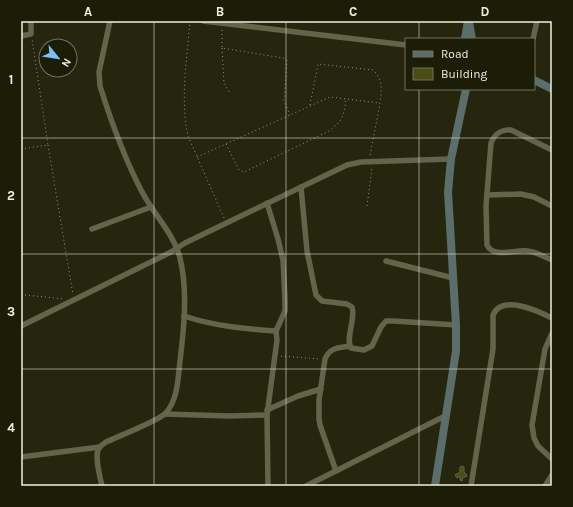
<svg xmlns="http://www.w3.org/2000/svg" width="573" height="507" font-family="Karla,sans-serif">
<style>
.building{fill:#4c4d13;stroke:#616249}
.lines{fill:none;stroke-linecap:round;stroke-linejoin:round}
.path{stroke:#949482;stroke-width:1;stroke-dasharray:1 3;stroke-linecap:butt}
.street{stroke:#63644a;stroke-width:5.5}
.secondary{stroke:#5a6f6c;stroke-width:8}
.grid{fill:none;stroke:#eeefe1;stroke-width:1;stroke-opacity:0.55}
.neatline{fill:none;stroke:#eeefe1;stroke-width:1.5}
.grid-label{font-size:13px;text-anchor:middle;font-weight:bold;fill:#eeefe1}
</style>
<rect width="100%" height="100%" fill="#26260f"/>
<path class="building" d="M462 466 464 467V472L467 475 466 477H463L462 481 460 480V476L457 478 455 475 460 472V467Z"/>
<g class="lines">
<g class="path">
<path d="M190 21C187 59 180 99 188 136L224 218"/>
<path d="M222 30V48L283 58 287 60 284 101 290 115"/>
<path d="M222 48 224 83 229 92"/>
<path d="M310 105 318 64 373 70C383 79 382 90 380 102"/>
<path d="M226 144 239 170 244 172 329 131C343 121 344 115 346 99"/>
<path d="M48 145 73 295"/>
<path d="M21 149 48 145 32 39"/>
<path d="M197 157 330 97 380 103 370 156"/>
<path d="M367 206 372 168"/>
<path d="M21 295H25L64 299"/>
<path d="M281 356 320 359"/>
</g>
<g class="street">
<path d="M203 21 406 45"/>
<path d="M21 36 31 34V21"/>
<path d="M533 39 537 21"/>
<path d="M552 150 511 130C501 129 494 135 491 143L486 206 487 245C494 259 515 249 528 251 537 252 544 257 552 260"/>
<path d="M301 187 307 251 316 295 322 301 347 304 352 307C356 319 345 338 351 348L364 350 372 346 381 327 386 321H394L456 325"/>
<path d="M487 195 521 194 534 197 552 206"/>
<path d="M267 203 278 239 283 260 285 300V311L276 331 277 340 267 415 268 486"/>
<path d="M92 229 151 207"/>
<path d="M386 261 453 278"/>
<path d="M184 316C214 326 245 329 276 331"/>
<path d="M21 326 171 252 185 243 347 165 361 162 451 159"/>
<path d="M552 333 545 349 532 425 534 438 538 446 552 459"/>
<path d="M267 410 298 396 321 389"/>
<path d="M165 414 229 416 267 415"/>
<path d="M21 457 100 447"/>
<path d="M336 471 320 425 319 419V400L325 359C330 347 339 348 350 346"/>
<path d="M102 486C100 477 94 455 99 448 101 445 104 444 106 442 119 436 158 421 166 413 178 399 178 378 180 361 184 328 188 291 180 258 174 234 152 212 141 190 124 157 111 121 100 86L99 72 110 21"/>
<path d="M306 486 445 416"/>
<path d="M471 486 493 349V315C502 294 538 311 552 318"/>
<path d="M545 486 552 475"/>
</g>
<g class="secondary">
<path d="M469 22 472 39"/>
<path d="M465 39 468 21"/>
<path d="M534 80 552 89"/>
<path d="M435 486 456 351V325L448 192 451 159 466 89"/>
</g>
</g>
<path class="grid" d="M154 21V486M286 21V486M419 21V39M419 89V486M21 138H552M21 254H552M21 369H552"/>
<rect width="573" height="507" fill="none" stroke="#1c1d06" stroke-width="44"/>
<rect x="405" y="38" width="130" height="52" fill="#1c1d06" stroke="#70715e"/>
<rect x="413" y="51" width="20" height="6" fill="#5a6f6c" stroke="#70715e"/>
<text x="441" y="58" font-size="12" fill="#eeefe1">Road</text>
<rect x="413" y="68" width="20" height="12" fill="#4c4d13" stroke="#70715e"/>
<text x="441" y="78" font-size="12" fill="#eeefe1">Building</text>
<g transform="translate(58 58) rotate(120)"><circle r="19" fill="#1c1d06" stroke="#70715e"/>
<path d="M0-3L7 15L0 10L-7 15Z" fill="#79bff8"/>
<text y="-6" font-size="11" font-weight="bold" text-anchor="middle" fill="#eeefe1">N</text>
</g>
<rect x="22" y="22" width="529" height="463" class="neatline"/>
<g class="grid-label">
<text x="88" y="16">A</text>
<text x="220" y="16">B</text>
<text x="353" y="16">C</text>
<text x="485" y="16">D</text>
<text x="11" y="84">1</text>
<text x="11" y="200">2</text>
<text x="11" y="316">3</text>
<text x="11" y="432">4</text>
</g>
</svg>
